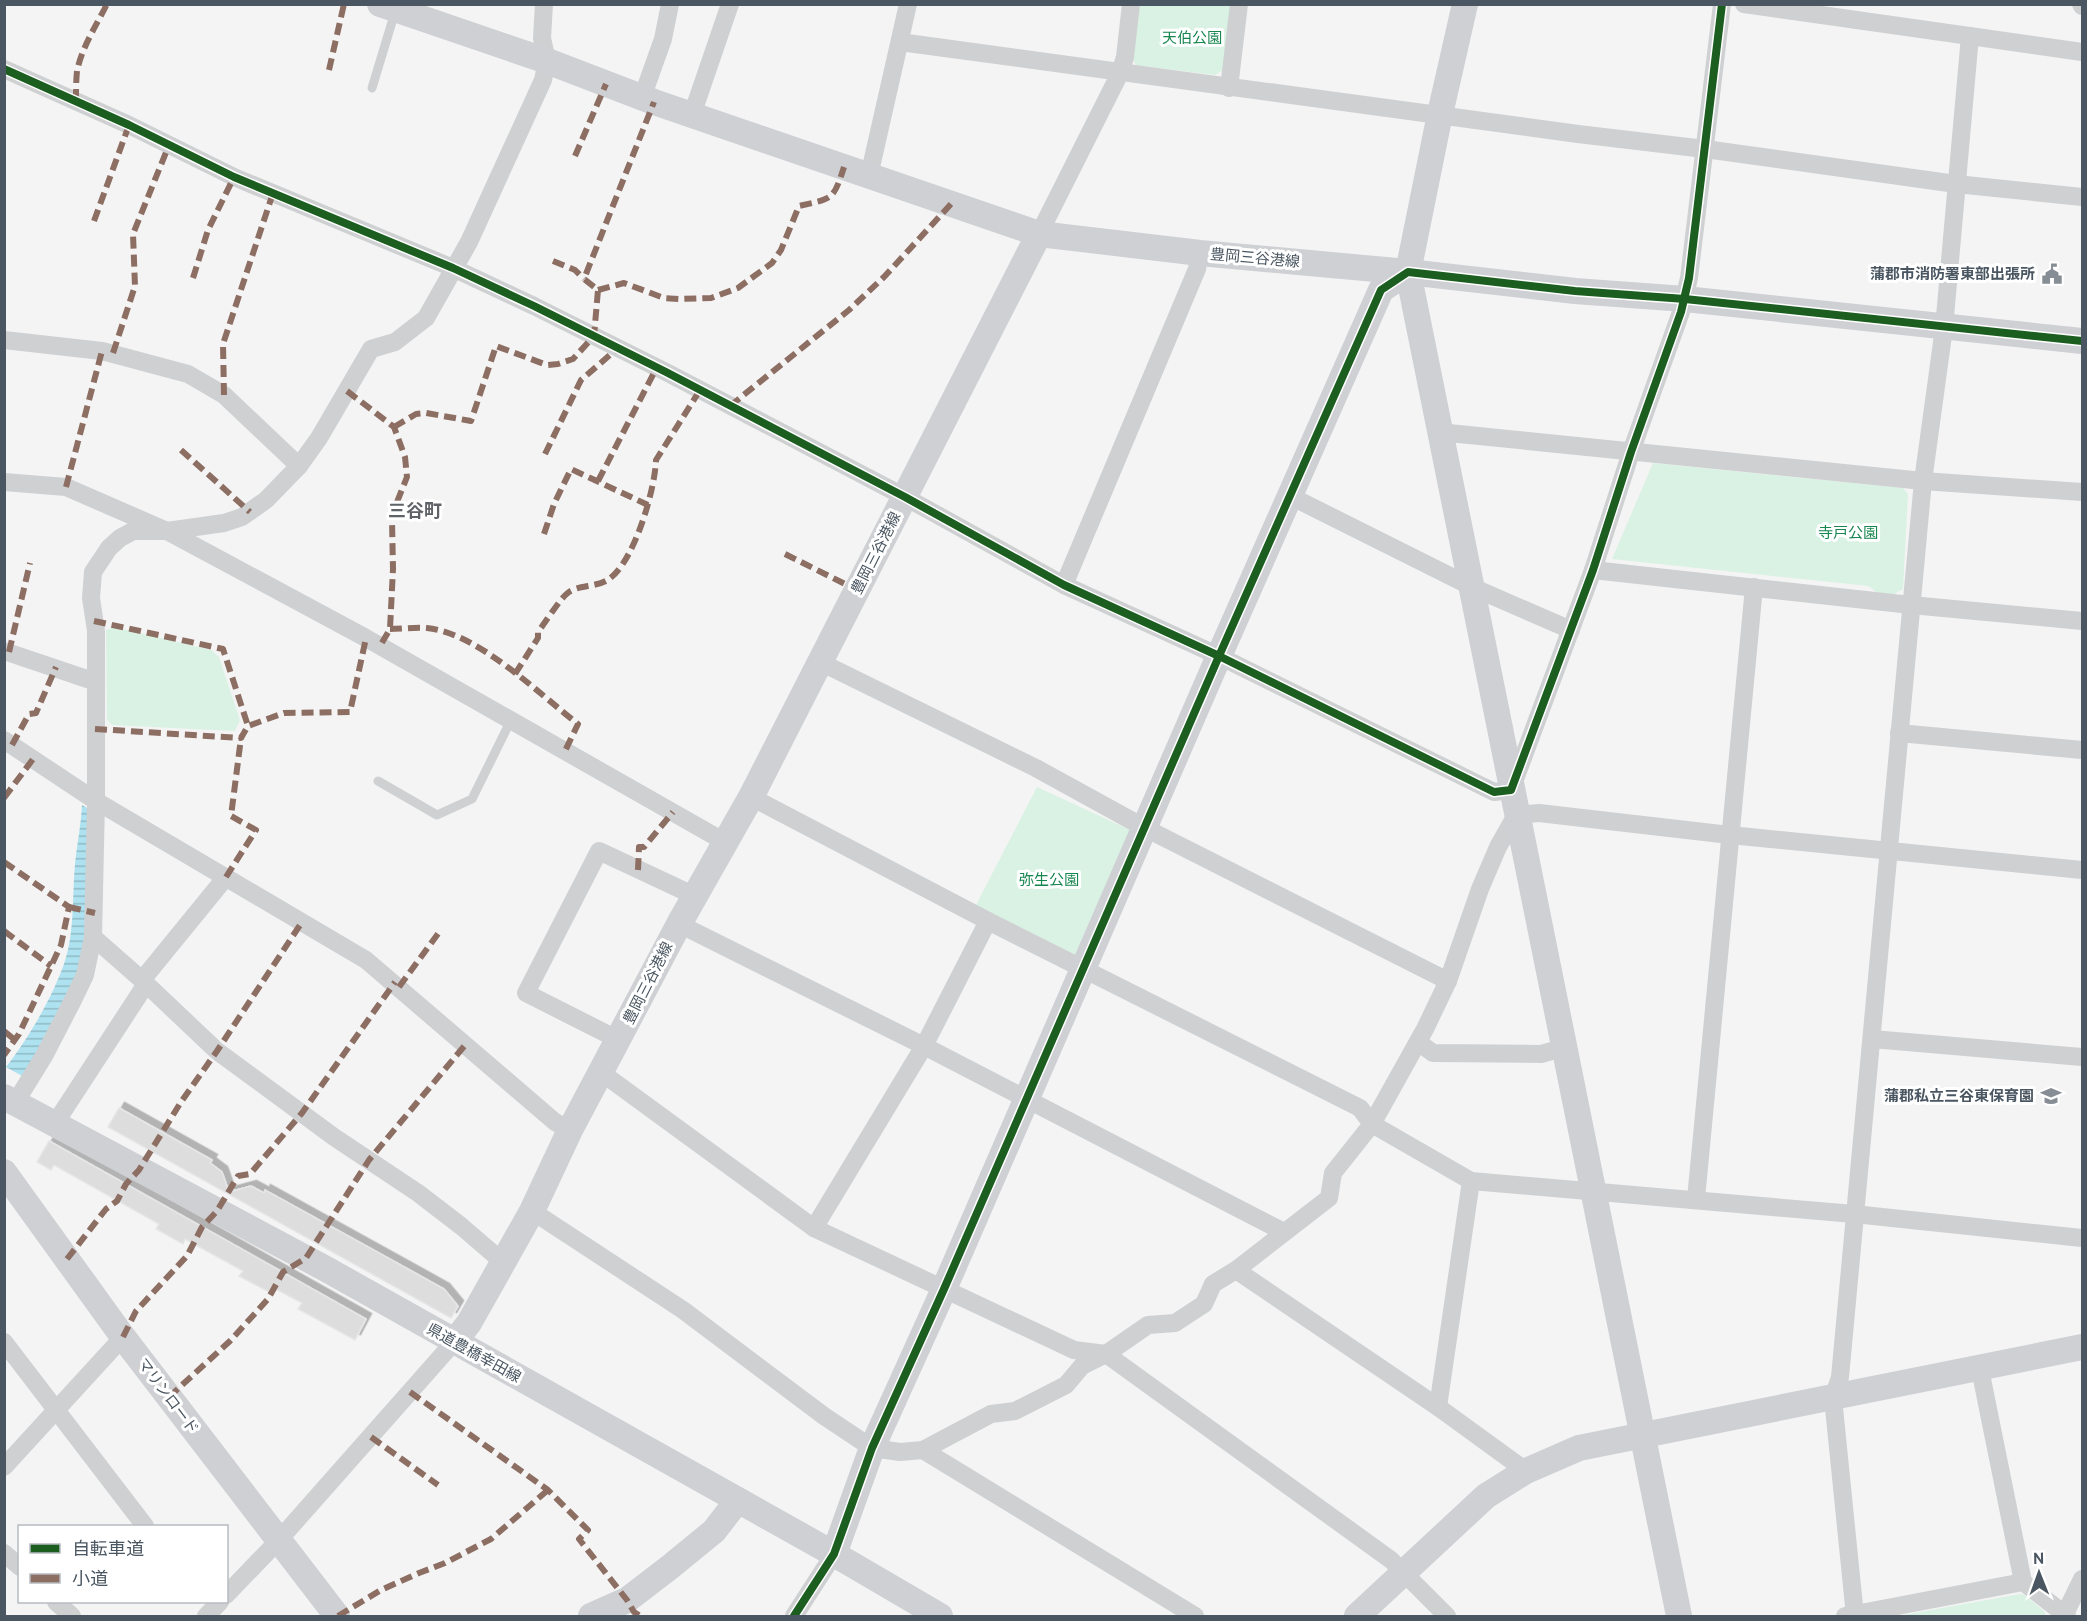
<svg xmlns="http://www.w3.org/2000/svg" width="2087" height="1621" font-family="Overpass,'Noto Sans JP',sans-serif">
<style>
.green{fill:#d9f2e3}
.water{fill:url(#water-rules)}
.building{fill:#ddddde;stroke:#e5e6e7;stroke-width:1.5;filter:url(#shadow)}
.lines{fill:none;stroke-linecap:round;stroke-linejoin:round}
.lane{stroke:#ced0d2;stroke-width:9}
.street{stroke:#ced0d2;stroke-width:18}
.secondary{stroke:#ced0d4;stroke-width:26}
.quiet{stroke:#8d6e63;stroke-width:6;stroke-dasharray:12 6;stroke-linecap:butt}
.cycleway-casing{stroke:#fff;stroke-width:11}
.cycleway{stroke:#1b5e20;stroke-width:8}
.labels{text-anchor:middle;stroke-width:6;stroke-linejoin:round;paint-order:stroke}
.park-label{font-size:15px;fill:#17864f;stroke:#fff}
.street-label{font-size:15px;fill:#4a5661;stroke:#fff}
.poi-label{font-size:15px;font-weight:bold;fill:#4a5661;stroke:#fff;text-anchor:end}
.quarter-label{font-size:18px;font-weight:bold;fill:#5f6368;stroke:#fff}
</style>
<defs>
<pattern id="water-rules" width="6" height="5" patternUnits="userSpaceOnUse" patternTransform="scale(1.5)"><rect width="6" height="5" fill="#aee2f0"/><path d="M0 2.5h6" fill="none" stroke="#90bac6"/></pattern>
<filter id="shadow"><feDropShadow dx="5.5" dy="-5.5" stdDeviation="0" flood-color="#0004"/></filter>
</defs>
<rect width="100%" height="100%" fill="#f4f4f4"/>
<g class="green">
<path d="M1137 5H1231L1223 70 1215 75 1136 65 1130 55Z"/>
<path d="M1653 463 1903 488 1908 494 1903 589 1894 594H1878L1869 586 1612 559Z"/>
<path d="M114 627 211 650 219 657 240 720 235 731 112 725 107 720 106 630Z"/>
<path d="M1037 787 1130 830 1075 955 976 905Z"/>
<path d="M2020 1594 2025 1595 2045 1612V1616H1898Z"/>
</g>
<path class="water" d="M82 805 92 811C89 866 94 933 73 984 59 1016 40 1046 24 1077L6 1067C28 1039 52 998 64 964 75 932 72 898 75 864 77 845 81 825 82 805Z"/>
<g class="building">
<path d="M119 1108 212 1160 210 1163 222 1172 229 1192 251 1186 264 1193 265 1190 444 1289 458 1306 451 1318 108 1127Z"/>
<path d="M49 1141 366 1319 355 1340 298 1309 302 1303 272 1287 269 1292 239 1276 243 1271 185 1239 183 1244 156 1229 159 1224 54 1165 51 1170 37 1162Z"/>
</g>
<g class="lines">
<g class="lane">
<path d="M372 88 395 12"/>
<path d="M378 781 437 815 472 799 511 720"/>
</g>
<g class="street">
<path d="M1744 4 2082 52"/>
<path d="M2081 4 2082 6"/>
<path d="M900 42 1578 134 1705 149 1956 184 2082 197"/>
<path d="M4 69 129 125 234 177 453 268 534 306 666 372 905 497 1064 585 1219 656 1494 792 1511 790 1593 570 1631 452 1681 312 1689 278 1722 4"/>
<path d="M1229 88 1239 4"/>
<path d="M642 98 663 39 670 4"/>
<path d="M692 115 730 4"/>
<path d="M869 176 908 4"/>
<path d="M1039 234 1120 73 1125 57 1131 4"/>
<path d="M4 340 102 351 188 374 224 395 299 466"/>
<path d="M1439 432 1923 481 2082 492"/>
<path d="M4 482 66 487 167 531 366 638 725 842"/>
<path d="M1290 496 1472 587 1571 630"/>
<path d="M1593 570 1911 605 2082 621"/>
<path d="M1064 585 1197 269 1200 253"/>
<path d="M4 651 96 682"/>
<path d="M820 662 1036 768 1145 828 1448 981"/>
<path d="M1899 733 2082 750"/>
<path d="M4 740 96 801 366 960 555 1122 570 1130"/>
<path d="M751 797 988 921 1360 1108 1372 1124 1471 1181 1854 1214 2082 1238"/>
<path d="M679 924 924 1046 1284 1232"/>
<path d="M93 937 142 980 217 1051 334 1137 418 1193 461 1226 504 1263"/>
<path d="M142 980 226 877"/>
<path d="M1872 1039 2082 1057"/>
<path d="M619 1040 526 993 599 851 695 896"/>
<path d="M1418 1042 1433 1053 1541 1054 1563 1048"/>
<path d="M602 1073 814 1228 1074 1350 1106 1354 1391 1560 1447 1616"/>
<path d="M15 1103 44 1056 72 1002 85 975 93 937 96 801V631L91 598 93 572 109 548 120 538 133 531H167L224 523 242 517 266 500 299 466 319 438 371 349 395 342 426 318 469 242 543 80 547 61 542 38 544 4"/>
<path d="M54 1125 146 984"/>
<path d="M1696 1199 1754 587"/>
<path d="M532 1211 683 1310 824 1416 872 1448 900 1452 923 1450 991 1414 1015 1411 1066 1385 1082 1366 1106 1354 1148 1325 1175 1323 1204 1304 1213 1284 1236 1270 1329 1198 1333 1173 1372 1124 1425 1029 1448 981 1480 889 1498 847 1516 815 1539 813 1730 835 2082 870"/>
<path d="M814 1228 924 1046 988 921"/>
<path d="M1236 1270 1438 1407 1526 1471"/>
<path d="M4 1342 145 1526"/>
<path d="M1980 1369 2023 1582 2067 1616"/>
<path d="M1438 1407 1471 1181"/>
<path d="M923 1450 1195 1616"/>
<path d="M4 1467 123 1337"/>
<path d="M4 1553 20 1567"/>
<path d="M226 1595 278 1541 454 1342"/>
<path d="M56 1602 72 1616"/>
<path d="M206 1616 220 1602"/>
<path d="M794 1616 834 1554"/>
<path d="M1845 1616 2023 1582"/>
<path d="M1855 1616 1833 1398 1840 1377 1923 481 1944 328 1970 36"/>
<path d="M2064 1616 2082 1579"/>
</g>
<g class="secondary">
<path d="M380 4 547 61 654 102 1039 234 1200 253 1408 272 1575 291 1685 299 2082 341"/>
<path d="M1465 4 1440 114 1408 272 1679 1616"/>
<path d="M4 1097 326 1269 834 1554 940 1616"/>
<path d="M4 1172 123 1337 337 1616"/>
<path d="M454 1342 469 1323 532 1211 570 1130 679 924 751 797 1039 234"/>
<path d="M834 1554 872 1448 944 1289 1219 656 1381 290 1408 272"/>
<path d="M591 1616 627 1600 670 1567 714 1531 738 1500"/>
<path d="M1357 1616 1486 1496 1526 1471 1579 1448 2082 1347"/>
</g>
<g class="quiet">
<path d="M329 70 344 4"/>
<path d="M76 101C76 91 76 81 77 71 82 47 96 26 107 4"/>
<path d="M575 156 606 84"/>
<path d="M94 221 129 125"/>
<path d="M553 261 575 270 584 279"/>
<path d="M193 278 208 230 234 177"/>
<path d="M598 290 624 283 664 298 680 299 711 298 738 288 772 263 781 250 799 206C833 198 833 201 844 167"/>
<path d="M113 353 135 286 133 234 169 145"/>
<path d="M347 391 394 427 405 457 407 477 395 507 392 520 393 569 390 629 380 646"/>
<path d="M224 395 223 344 273 193"/>
<path d="M730 406 849 310 884 277 951 204"/>
<path d="M394 427 416 414 426 413 471 421 496 346 547 365 558 364 573 359 594 336 598 290 584 279 654 102"/>
<path d="M181 450 250 512"/>
<path d="M545 454 581 380 618 348"/>
<path d="M598 481 657 367"/>
<path d="M66 487 102 351"/>
<path d="M544 534 554 504 571 469 648 505"/>
<path d="M785 554 857 590"/>
<path d="M94 621 223 649 248 726"/>
<path d="M390 629C402 629 415 627 427 628 478 633 538 693 578 724L565 751"/>
<path d="M9 652 30 563"/>
<path d="M515 674 538 638V632C545 623 561 597 569 592 579 585 598 587 609 579 634 562 655 490 656 460L700 390"/>
<path d="M95 729 241 738 248 726 284 713 350 712 366 638"/>
<path d="M12 745 29 714 36 713 56 667"/>
<path d="M4 798 33 759"/>
<path d="M4 862 69 907 61 945 19 1034 4 1055"/>
<path d="M638 870 639 847H644L673 812"/>
<path d="M226 877 256 830 231 816 241 738"/>
<path d="M69 907 95 913"/>
<path d="M4 931 51 966"/>
<path d="M399 987 440 931"/>
<path d="M4 1031 15 1040"/>
<path d="M67 1259 106 1209 117 1201 126 1184 139 1170 181 1102 217 1051 302 922"/>
<path d="M123 1337 136 1311 187 1256 202 1227 217 1211 238 1176 250 1174 302 1113 395 982"/>
<path d="M410 1392 548 1490 588 1530 579 1539 627 1600 634 1612 640 1616"/>
<path d="M169 1397 230 1341 268 1299 283 1272 306 1258 369 1160 466 1044"/>
<path d="M371 1437 438 1485"/>
<path d="M338 1616 381 1590 419 1573 445 1563 491 1539 548 1490"/>
</g>
<g class="cycleway-casing">
<g id="cycleway">
<path d="M4 69 129 125 234 177 453 268 534 306 666 372 905 497 1064 585 1219 656 1494 792 1511 790 1593 570 1631 452 1681 312 1689 278 1722 4"/>
<path d="M794 1616 834 1554 872 1448 944 1289 1219 656 1381 290 1408 272 1575 291 1685 299 2082 341"/>
</g>
</g>
<use href="#cycleway" class="cycleway"/>
</g>
<defs>
<g id="civic-bare" transform="scale(1.62)"><path d="M-.6-6.5H3V-4.5H.6V-3L4-1V1h2V6H-6V1h2V-1L-.6-3ZM-1.2 2.5V6h2.4V2.5Z" fill="#868d94" stroke="#fff" stroke-width="2.5" paint-order="stroke"/></g>
<g id="school-bare" transform="scale(1.62)"><path d="M0-5L7-2L0 1L-7-2ZM-4 1L0 2.5L4 1V4Q0 6-4 4Z" fill="#868d94" stroke="#fff" stroke-width="2.5" paint-order="stroke"/></g>
</defs>
<g fill-rule="evenodd">
<use href="#civic-bare" x="2052" y="274"/>
<use href="#school-bare" x="2051" y="1096"/>
</g>
<g class="labels">
<g class="park-label">
<text x="1192" y="43">天伯公園</text>
<text x="1848" y="538">寺戸公園</text>
<text x="1049" y="885">弥生公園</text>
</g>
<g class="street-label">
<text transform="translate(1255 258) rotate(5)" y="5">豊岡三谷港線</text>
<text transform="translate(876 553) rotate(-63)" y="5">豊岡三谷港線</text>
<text transform="translate(648 983) rotate(-63)" y="5">豊岡三谷港線</text>
<text transform="translate(474 1353) rotate(29)" y="5">県道豊橋幸田線</text>
<text transform="translate(168 1396) rotate(53)" y="5">マリンロード</text>
</g>
<g class="poi-label">
<text x="2035" y="279">蒲郡市消防署東部出張所</text>
<text x="2034" y="1101">蒲郡私立三谷東保育園</text>
</g>
<g class="quarter-label">
<text x="415" y="517">三谷町</text>
</g>
</g>
<rect width="2087" height="1621" fill="none" stroke="#4a5661" stroke-width="12"/>
<rect x="18" y="1525" width="210" height="78" fill="#ffffff" stroke="#b7bbc0" stroke-width="1.5"/>
<rect x="30" y="1544" width="30" height="9" fill="#1b5e20" stroke="#b7bbc0" stroke-width="1.5"/>
<text x="72" y="1555" font-size="18" fill="#4a5661">自転車道</text>
<rect x="30" y="1574" width="30" height="9" fill="#8d6e63" stroke="#b7bbc0" stroke-width="1.5"/>
<text x="72" y="1585" font-size="18" fill="#4a5661">小道</text>
<g transform="translate(2039 1573) rotate(359)" stroke="#ffffff" stroke-width="4.5" paint-order="stroke">
<path d="M0-4.5L10 22L0 15L-10 22Z" fill="#4a5661"/>
<text y="-9" font-size="16" font-weight="bold" text-anchor="middle" fill="#4a5661">N</text>
</g>
</svg>
